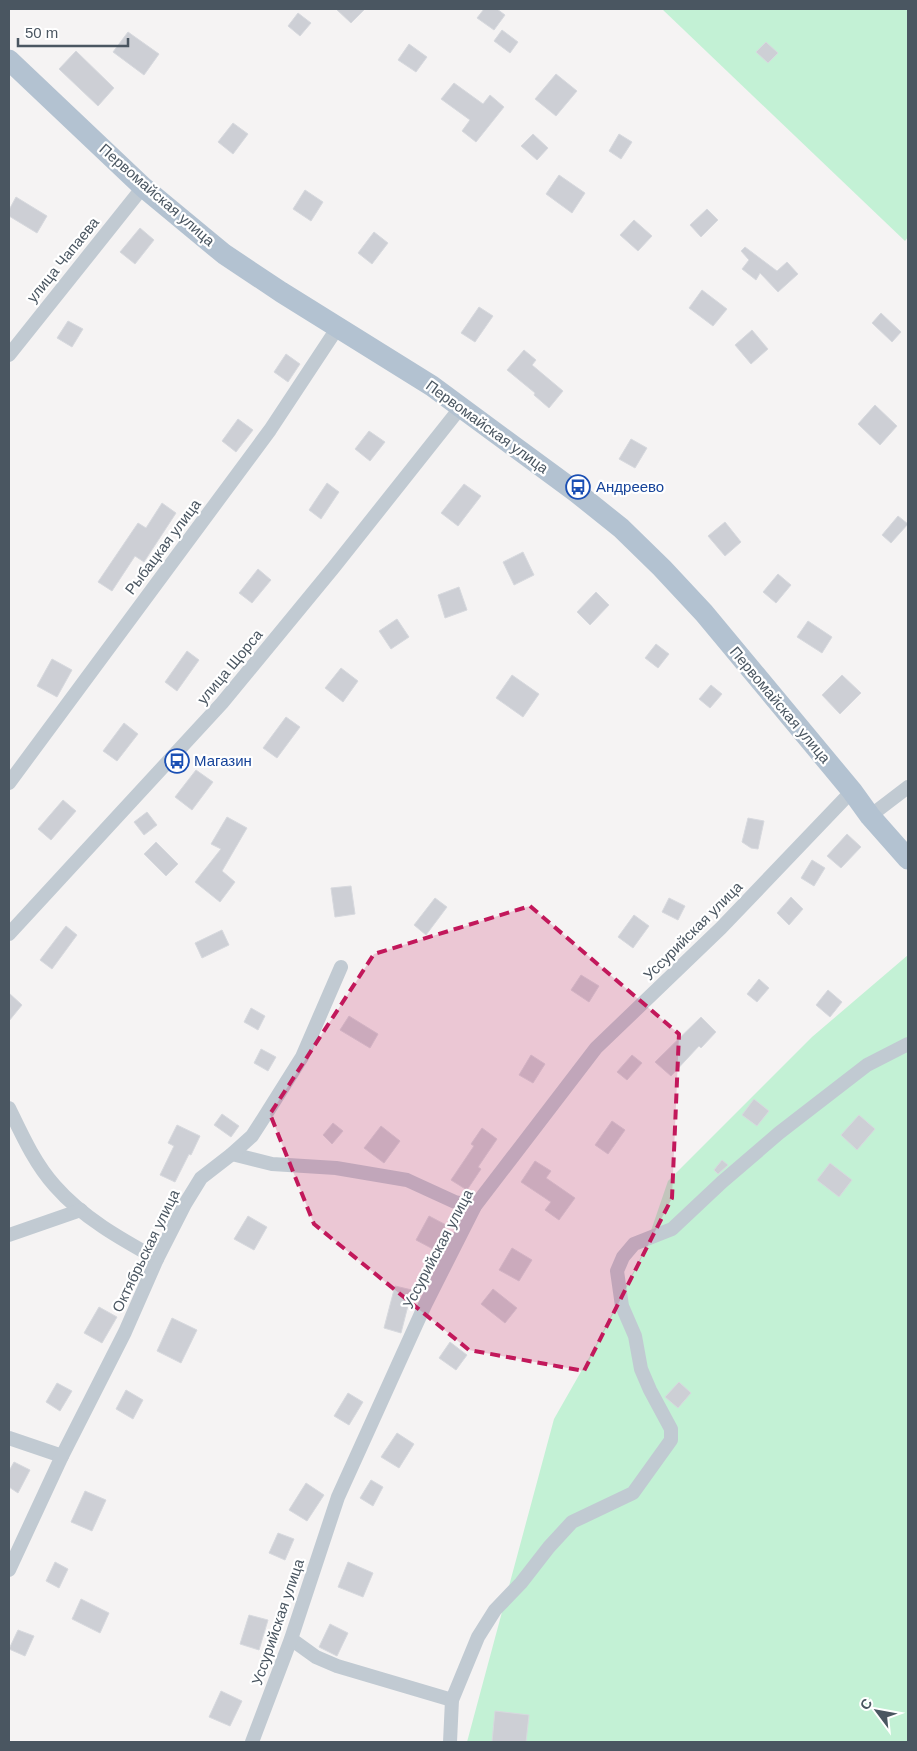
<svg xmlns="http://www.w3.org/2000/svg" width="917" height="1751" font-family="Helvetica,sans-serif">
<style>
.green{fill:#c3f1d5}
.building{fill:#cdcfd5;stroke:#d7d9de}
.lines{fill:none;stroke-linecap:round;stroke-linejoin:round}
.street{stroke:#c1cad2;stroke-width:14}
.primary{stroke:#b3c2d1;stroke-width:21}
.marked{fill:#c2185b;fill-opacity:0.2;stroke:#c2185b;stroke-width:4;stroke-dasharray:10 6;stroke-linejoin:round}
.labels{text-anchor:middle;stroke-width:4.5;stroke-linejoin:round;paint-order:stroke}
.street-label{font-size:15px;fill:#4a5661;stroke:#fff}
.transit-label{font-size:15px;fill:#164399;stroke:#fff;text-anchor:start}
</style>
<rect width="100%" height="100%" fill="#f5f3f3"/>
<g class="green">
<path d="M662 9H908V237L905 241Z"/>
<path d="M908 955V1742H467L554 1419 595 1347 644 1251 668 1181 812 1037Z"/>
</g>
<g class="building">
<path d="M336 9H365L351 23Z"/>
<path d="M484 9H497L505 15 494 30 477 18Z"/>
<path d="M298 13 311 23 300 36 288 26Z"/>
<path d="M502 30 518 42 510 53 494 41Z"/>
<path d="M128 32 159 54 144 75 113 52Z"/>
<path d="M766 42 778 53 768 63 756 52Z"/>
<path d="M409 44 427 57 416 72 398 60Z"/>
<path d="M76 51 114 88 98 106 59 69Z"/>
<path d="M556 74 577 91 556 116 535 99Z"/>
<path d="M454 83 483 104 490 95 504 107 476 142 462 131 470 120 441 99Z"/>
<path d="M233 123 248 134 233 154 218 142Z"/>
<path d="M533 134 548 148 537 160 521 146Z"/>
<path d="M619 134 632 142 621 159 609 151Z"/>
<path d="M559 175 585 193 572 213 546 194Z"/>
<path d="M305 190 323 202 311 221 293 209Z"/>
<path d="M16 197 47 216 37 233 9 216V210Z"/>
<path d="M707 209 718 220 701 237 690 225Z"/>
<path d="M634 220 652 236 638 251 620 235Z"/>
<path d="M140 228 154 240 135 264 120 252Z"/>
<path d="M374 232 388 243 372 264 358 253Z"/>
<path d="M745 247 777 271 787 262 798 274 778 292 760 273 756 280 742 269 749 260 741 251Z"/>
<path d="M702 290 727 309 713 326 689 308Z"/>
<path d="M479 307 493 316 475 342 461 333Z"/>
<path d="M881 313 901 332 892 342 872 323Z"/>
<path d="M68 321 83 329 72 347 57 338Z"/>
<path d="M752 330 768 349 751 364 735 345Z"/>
<path d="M524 350 536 360 532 365 563 391 549 408 534 395 535 393 507 370Z"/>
<path d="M286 354 300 364 288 382 274 372Z"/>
<path d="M875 405 897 426 880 445 858 424Z"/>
<path d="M238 419 253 430 236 452 222 441Z"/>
<path d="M369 431 385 442 370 461 355 449Z"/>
<path d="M631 439 647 448 635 468 619 459Z"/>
<path d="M327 483 339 492 321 519 309 510Z"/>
<path d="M464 484 481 496 458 526 441 513Z"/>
<path d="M162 503 176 513 144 562 135 556 112 591 98 582 138 523 146 528Z"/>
<path d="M898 516 908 524 891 543 882 535Z"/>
<path d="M725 522 741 542 725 556 708 536Z"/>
<path d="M523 552 534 575 514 585 503 562Z"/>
<path d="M258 569 271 580 252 603 239 593Z"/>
<path d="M778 574 791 585 776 603 763 592Z"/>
<path d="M459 587 467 610 445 618 438 595Z"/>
<path d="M596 592 609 605 590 625 577 612Z"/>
<path d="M397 619 409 637 391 649 379 631Z"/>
<path d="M808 621 832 637 822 653 797 637Z"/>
<path d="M656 644 669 654 658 668 645 658Z"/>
<path d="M187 651 199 660 177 691 165 682Z"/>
<path d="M52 659 72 670 57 697 37 686Z"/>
<path d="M341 668 358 681 343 702 325 688Z"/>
<path d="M512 675 539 694 523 717 496 698Z"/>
<path d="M842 675 861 693 840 714 822 695Z"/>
<path d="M711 685 722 694 710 708 699 699Z"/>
<path d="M286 717 300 727 277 758 263 748Z"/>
<path d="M124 723 138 734 117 761 103 751Z"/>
<path d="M196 770 213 782 192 810 175 797Z"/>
<path d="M63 800 76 811 51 840 38 829Z"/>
<path d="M147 812 157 825 144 835 134 822Z"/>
<path d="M227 817 247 828 222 871 235 882 220 902 195 882 221 849 211 844Z"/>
<path d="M748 818 764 821 758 849 751 848 742 842Z"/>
<path d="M847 834 861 847 841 868 827 856Z"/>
<path d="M156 842 178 864 166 876 144 854Z"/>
<path d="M812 860 825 868 814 886 801 878Z"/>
<path d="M351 886 355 914 335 917 331 888Z"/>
<path d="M791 897 803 909 789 925 777 913Z"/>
<path d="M435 898 447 907 426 935 414 925Z"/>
<path d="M669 898 685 906 678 920 662 912Z"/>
<path d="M634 915 649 926 633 948 618 937Z"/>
<path d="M66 926 77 935 52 969 40 960Z"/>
<path d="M222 930 229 945 202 958 195 943Z"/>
<path d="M581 975 599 986 589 1002 571 990Z"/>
<path d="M759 979 769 988 757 1002 747 994Z"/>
<path d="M828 990 842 1002 830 1017 816 1005Z"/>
<path d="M9 993 22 1005 9 1021Z"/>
<path d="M251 1008 265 1016 258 1030 244 1022Z"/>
<path d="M349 1016 378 1034 370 1048 340 1030Z"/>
<path d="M701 1017 716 1032 701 1048 699 1046 671 1076 655 1062Z"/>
<path d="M261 1049 276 1057 268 1071 254 1063Z"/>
<path d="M531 1055 545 1064 533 1083 519 1075Z"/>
<path d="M632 1055 642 1063 627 1080 617 1072Z"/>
<path d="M754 1099 769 1111 757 1126 742 1115Z"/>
<path d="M222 1114 239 1126 231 1137 214 1125Z"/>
<path d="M859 1115 875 1129 857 1150 841 1135Z"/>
<path d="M612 1121 625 1130 608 1154 595 1145Z"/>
<path d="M333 1123 343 1131 332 1144 323 1135Z"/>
<path d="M177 1125 200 1136 191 1155 189 1154 175 1182 160 1175 174 1146 168 1143Z"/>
<path d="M381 1126 400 1141 384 1163 364 1148Z"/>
<path d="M482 1128 497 1139 478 1167 481 1169 467 1190 451 1180 474 1146 471 1144Z"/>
<path d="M722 1160 728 1165 718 1174 714 1170Z"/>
<path d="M535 1161 551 1171 546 1178 575 1198 559 1220 545 1210 551 1202 521 1182Z"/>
<path d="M830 1163 852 1180 839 1197 817 1180Z"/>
<path d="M248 1216 267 1227 254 1250 234 1239Z"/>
<path d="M429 1216 446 1225 433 1249 416 1240Z"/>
<path d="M512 1248 532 1260 519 1281 499 1270Z"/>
<path d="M395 1286 412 1290 401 1333 384 1328Z"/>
<path d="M493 1289 517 1308 505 1323 481 1304Z"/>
<path d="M99 1307 117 1317 102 1343 84 1333Z"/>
<path d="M172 1318 197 1330 181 1363 157 1351Z"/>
<path d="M450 1342 467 1355 456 1370 439 1358Z"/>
<path d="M679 1382 691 1393 678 1408 665 1397Z"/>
<path d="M57 1383 72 1391 60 1411 46 1402Z"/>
<path d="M126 1390 143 1400 133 1419 116 1409Z"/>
<path d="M348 1393 363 1402 349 1425 334 1416Z"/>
<path d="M397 1433 414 1444 399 1468 381 1457Z"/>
<path d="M14 1462 30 1470 18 1493 9 1487V1471Z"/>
<path d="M371 1480 383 1487 373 1506 360 1498Z"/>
<path d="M306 1483 324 1495 307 1521 289 1510Z"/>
<path d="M85 1491 106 1500 92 1531 71 1522Z"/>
<path d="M278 1533 294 1539 285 1560 269 1553Z"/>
<path d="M55 1562 68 1569 59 1588 46 1581Z"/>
<path d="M348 1562 373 1573 363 1597 338 1587Z"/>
<path d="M81 1599 109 1613 100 1633 72 1619Z"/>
<path d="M249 1615 268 1620 259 1650 240 1644Z"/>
<path d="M330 1624 348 1633 337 1656 319 1647Z"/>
<path d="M18 1630 34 1636 25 1656 9 1649Z"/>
<path d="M221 1691 242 1701 230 1726 209 1717Z"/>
<path d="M495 1711 529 1715 526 1742H492Z"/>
</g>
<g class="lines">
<g class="street">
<path d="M9 355 143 187"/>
<path d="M9 783 270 430 338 327"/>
<path d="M870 816 908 787"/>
<path d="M9 934 222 703 334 567 461 407"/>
<path d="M9 1108C22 1135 35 1164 55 1186 83 1218 121 1239 157 1259"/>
<path d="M232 1154 272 1164 336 1168 407 1180 455 1202 475 1206"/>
<path d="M9 1235 81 1210"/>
<path d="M9 1438 62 1456"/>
<path d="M9 1570 62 1456 125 1332 157 1259 185 1204 201 1178 232 1154 252 1136 263 1119 302 1057 341 967"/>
<path d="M291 1639 316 1657 337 1666 452 1700"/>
<path d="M252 1742 291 1639 338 1497 425 1305 475 1206 596 1048 721 928 852 791"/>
<path d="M450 1742 452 1700 478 1637 495 1610 521 1583 549 1547 572 1522 633 1493 671 1440V1429L650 1390 641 1369 635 1336 622 1306 617 1271 623 1257 634 1244 672 1229 722 1182 779 1133 867 1065 908 1044"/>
</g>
<path class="primary" d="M9 60 143 187 224 254 281 292 432 386 576 492 621 528 662 568 704 613 852 791 870 816 908 859"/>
</g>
<path class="marked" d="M530 906 679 1034 672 1198 584 1371 469 1350 314 1224 270 1114 374 954Z"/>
<defs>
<g id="bus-ring" transform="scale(1.25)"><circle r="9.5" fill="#fff" stroke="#1a4fb4" stroke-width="1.5"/><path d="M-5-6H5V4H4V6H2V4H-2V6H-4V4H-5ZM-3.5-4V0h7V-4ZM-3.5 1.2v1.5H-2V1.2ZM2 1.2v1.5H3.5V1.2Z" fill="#1a4fb4"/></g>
</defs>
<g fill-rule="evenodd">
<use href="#bus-ring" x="578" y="487"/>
<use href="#bus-ring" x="177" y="761"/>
</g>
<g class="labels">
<g class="street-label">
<text transform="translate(157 195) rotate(41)" y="5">Первомайская улица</text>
<text transform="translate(63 260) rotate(-51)" y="5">улица Чапаева</text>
<text transform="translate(487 427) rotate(36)" y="5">Первомайская улица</text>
<text transform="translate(163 547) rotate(-53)" y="5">Рыбацкая улица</text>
<text transform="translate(230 667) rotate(-50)" y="5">улица Щорса</text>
<text transform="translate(780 705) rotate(50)" y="5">Первомайская улица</text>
<text transform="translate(693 931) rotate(-45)" y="5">Уссурийская улица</text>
<text transform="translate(438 1249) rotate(-62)" y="5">Уссурийская улица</text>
<text transform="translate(146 1251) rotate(-64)" y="5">Октябрьская улица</text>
<text transform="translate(278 1622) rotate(-71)" y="5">Уссурийская улица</text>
</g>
<g class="transit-label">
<text x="596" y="492">Андреево</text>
<text x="194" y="766">Магазин</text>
</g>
</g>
<rect width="917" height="1751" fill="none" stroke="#4a5661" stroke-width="20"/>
<g transform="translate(877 1711) rotate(302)" stroke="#ffffff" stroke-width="4" paint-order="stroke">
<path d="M0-4L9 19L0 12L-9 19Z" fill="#4a5661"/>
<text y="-8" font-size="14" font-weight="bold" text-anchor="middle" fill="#4a5661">С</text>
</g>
<path d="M18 38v8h110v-8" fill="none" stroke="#4a5661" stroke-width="2.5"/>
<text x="25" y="38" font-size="15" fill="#4a5661" stroke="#ffffff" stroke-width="4" paint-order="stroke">50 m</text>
</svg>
